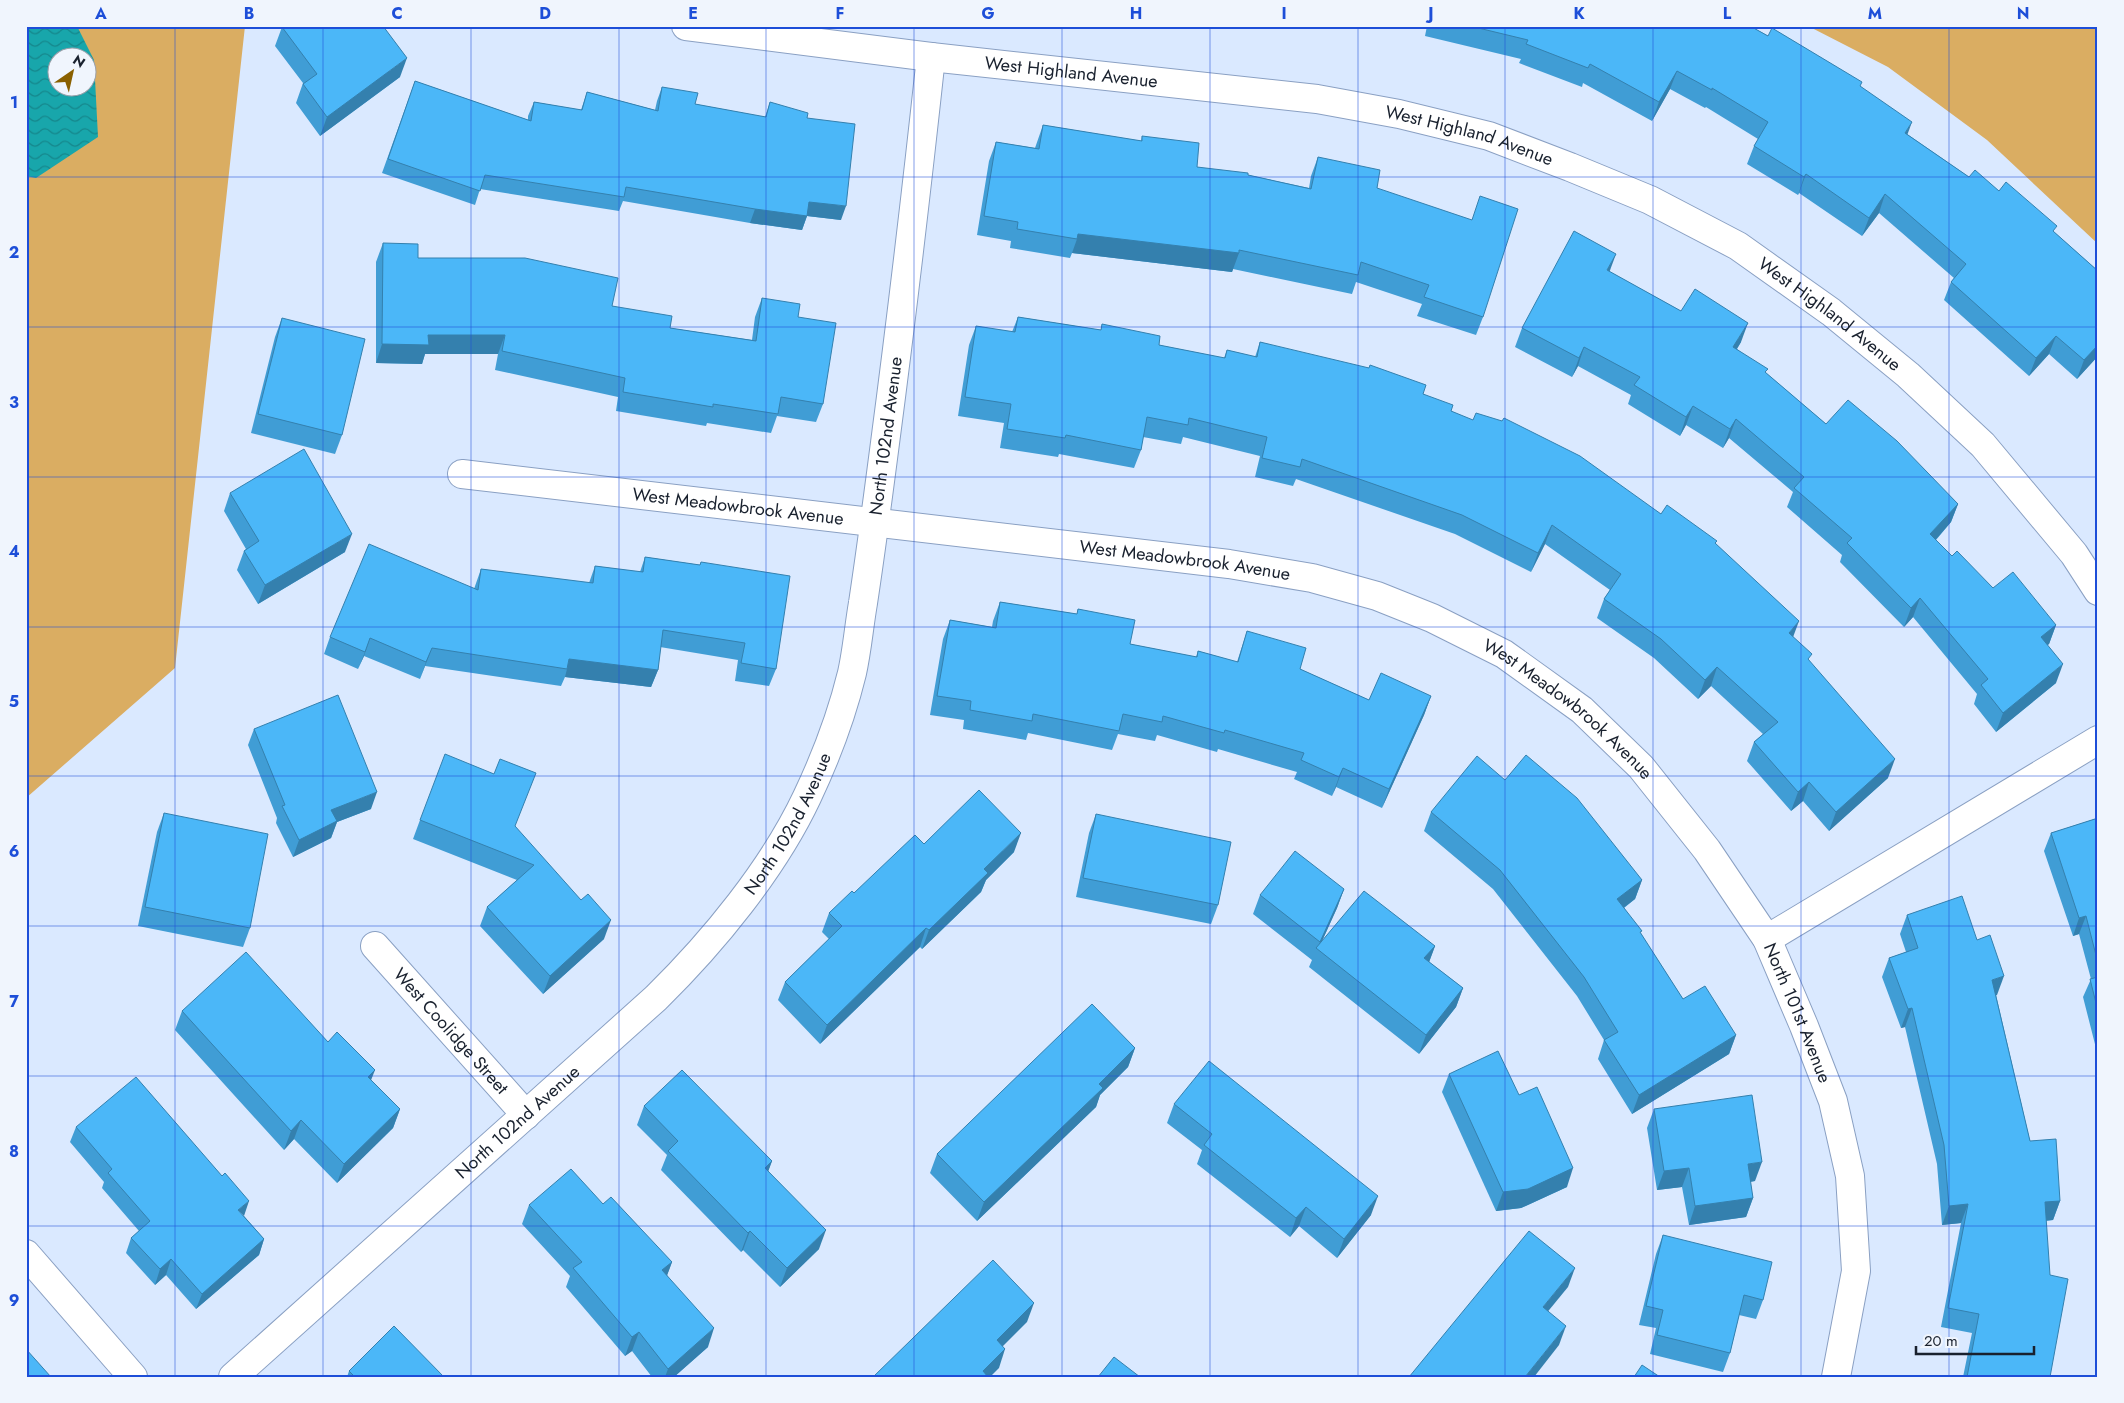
<svg xmlns="http://www.w3.org/2000/svg" width="2124" height="1403" font-family="Jost,sans-serif">
<style>
.green{fill:#daad62;fill-rule:evenodd}
.water{fill:url(#water-waves);fill-rule:evenodd}
.lines{fill:none;stroke-linecap:round;stroke-linejoin:round}
.minor-casing{stroke:#8aa0c3;stroke-width:30}
.minor{stroke:#fff;stroke-width:28}
.wall{fill:#409dd5}
.shaded-wall{fill:#3480ae}
.building{fill:#4bb7f8;stroke:#3480ae}
.grid{fill:none;stroke:#1d4ed8;stroke-width:1;stroke-opacity:0.55}
.labels{text-anchor:middle;stroke-width:5;stroke-linejoin:round;paint-order:stroke}
.street-label{font-size:18px;fill:#19212e;stroke:#f0f5fd}
.neatline{fill:none;stroke:#1d4ed8;stroke-width:2}
.grid-label{font-size:16px;text-anchor:middle;font-weight:bold;fill:#1d4ed8}
</style>
<defs>
<pattern id="water-waves" width="16" height="10" patternUnits="userSpaceOnUse" patternTransform="scale(1.25)"><rect width="16" height="10" fill="#18a6ab"/><path d="M0 5q4-4 8 0t8 0" fill="none" stroke="#15878c"/></pattern>
</defs>
<rect width="100%" height="100%" fill="#dae9ff"/>
<g class="green">
<path d="M26 26H245L175 668 26 798ZM58 58H88V88H58Z"/>
<path d="M1808 26H2098V244L1987 140 1888 67Z"/>
</g>
<path class="water" d="M26 26H77L94 60 98 137 36 178 26 176ZM58 58H88V88H58Z"/>
<g class="lines">
<g class="minor-casing">
<g id="minor">
<path id="s1" d="M686 26 931 57 1317 99 1399 114 1489 136 1570 167 1650 200 1738 246 1831 312 1908 375 1983 445 2074 554 2098 591"/>
<path id="s2" d="M462 474 1229 564 1312 578 1377 596 1432 618 1504 654 1582 710 1641 767 1707 850 1767 939 1804 1026 1833 1101 1850 1176 1856 1271 1836 1377"/>
<path d="M1767 939 2098 740"/>
<path id="s3" d="M375 946 526 1115"/>
<path d="M26 1254 133 1377"/>
<path id="s4" d="M233 1377 656 998C713 942 773 869 807 797 825 759 842 714 852 673 857 651 859 626 863 603 871 550 878 497 885 443 902 314 917 186 931 57"/>
</g>
</g>
<use href="#minor" class="minor"/>
</g>
<g class="wall">
<path d="M1427 26H1750L1860 86 1907 134 1969 177 1999 191 2054 232 2098 271V356L2077 379 2049 354 2029 376 1944 300 1951 282 1954 278 1879 213 1862 236 1799 193 1798 195 1747 164 1754 146 1758 139 1706 107 1705 108 1670 89 1652 121 1583 83 1582 87 1519 63 1521 59 1425 36Z"/>
<path d="M282 27 400 77 320 136 296 103 303 83 275 46Z"/>
<path d="M415 81 528 120V116L534 102 581 110 587 92 655 110 657 101 662 87 695 104 765 117 770 102 807 118 841 220 807 216 802 230 750 223 623 201 619 211 480 189 475 205 382 173Z"/>
<path d="M1043 125 1141 141 1142 136 1197 167 1248 175 1309 188 1311 176 1318 157 1377 188 1483 317 1476 335 1417 316 1422 304 1356 282 1352 294 1233 269 1232 272 1072 253 1070 258 1010 248 1011 241 977 235 989 161 996 142 1035 148Z"/>
<path d="M383 243 418 258 612 306 670 328 752 340 755 317 762 298 798 317 823 404 816 422 777 416 771 433 707 423 706 426 616 411 618 397 495 370 498 354H425L422 364 376 363V262Z"/>
<path d="M1610 272 1681 311 1741 342 1737 349 1766 373 1826 424 1958 504 1951 522 1936 540 1952 556 1993 588 2056 625 2049 644 2047 645 2056 683 1996 732 1974 704 1977 694 1913 617 1904 627 1840 562 1842 555 1787 507 1793 492 1729 438 1723 448 1686 425 1680 436 1628 404 1631 395 1578 366 1572 377 1515 347 1522 328Z"/>
<path d="M1018 317 1101 330 1102 324 1159 345 1224 358 1227 350 1255 357 1260 342 1423 394 1451 411 1661 514 1716 544 1793 637 1888 778 1829 831 1803 801 1791 811 1747 761 1754 742 1763 734 1711 686 1698 699 1654 658 1597 618 1604 599 1610 590 1545 544 1531 572 1455 534 1296 479 1293 486 1255 477 1260 456 1183 437 1181 444 1143 437 1141 450 1134 468 1059 454 1058 457 1000 448 1004 423 958 416 969 345 976 326 1012 332Z"/>
<path d="M282 318 342 435 335 454 251 433 275 337Z"/>
<path d="M230 493 345 552 258 604 237 570 244 551 246 549 224 511Z"/>
<path d="M645 557 700 565 701 562 776 669 769 686 735 681 738 660 660 647 658 670 651 687 565 677 561 686 425 666 420 679 364 656 358 669 324 654 330 637 474 589 481 569 589 583 595 566 640 572Z"/>
<path d="M1000 602 1077 614 1078 609 1130 644 1196 657 1198 651 1237 662 1247 631 1300 669 1369 700 1431 696 1424 715 1382 808 1336 787 1332 796 1294 779 1297 772 1218 749 1217 752 1157 735 1155 741 1118 734 1112 750 1028 733 1026 740 963 729 964 720 930 715 943 639 950 620 992 627 993 621Z"/>
<path d="M254 729 371 809 337 822 331 838 293 857 276 823 277 818 248 745Z"/>
<path d="M1505 780 1642 880 1635 899 1624 908 1683 999 1736 1035 1729 1054 1632 1114 1598 1059 1604 1040 1577 996 1493 889 1424 831 1431 812Z"/>
<path d="M164 813 250 928 243 947 138 926 157 832Z"/>
<path d="M1096 814 1218 905 1211 924 1076 897 1089 833Z"/>
<path d="M2098 818V1056L2083 997 2091 979 2079 934 2073 936 2044 851 2051 833Z"/>
<path d="M420 820 515 826 604 939 543 994 480 926 487 907 517 880 413 839Z"/>
<path d="M924 844 1014 852 986 880 981 892 922 949 920 947 820 1044 778 1000 785 982 829 939 822 932 829 913 854 893Z"/>
<path d="M1344 889 1337 908 1322 941 1435 946 1429 962 1463 988 1456 1007 1419 1054 1309 967 1312 960 1253 914 1260 895Z"/>
<path d="M1907 915 1997 995H1996L2030 1141 2060 1201 2053 1220 2046 1221 2050 1377H1963L1972 1333 1941 1327 1961 1223 1942 1225 1937 1164 1905 1027 1901 1028 1882 977 1889 958 1906 952 1900 934Z"/>
<path d="M182 1011 328 1042 371 1080 400 1109 393 1128 337 1183 294 1139 284 1150 175 1030Z"/>
<path d="M1135 1048 1128 1067 1100 1095 1096 1107 977 1221 930 1173 937 1154Z"/>
<path d="M1449 1074 1519 1095 1567 1187 1521 1208 1496 1211 1442 1092Z"/>
<path d="M1174 1104 1371 1215 1337 1258 1299 1226 1290 1237 1197 1164 1202 1150 1167 1123Z"/>
<path d="M644 1106 772 1161 768 1171 819 1249 780 1287 743 1250 741 1252 661 1170 667 1155 637 1125Z"/>
<path d="M1654 1109 1755 1181 1750 1182 1753 1198 1746 1217 1689 1225 1682 1187 1657 1190 1647 1128Z"/>
<path d="M76 1127 244 1216 264 1239 259 1255 196 1309 166 1275 155 1285 126 1253 131 1238 139 1231 102 1188 104 1182 70 1142Z"/>
<path d="M529 1205 672 1262 667 1275 708 1347 674 1377H652L632 1351 625 1356 566 1287 570 1276 522 1224Z"/>
<path d="M1663 1235 1763 1300 1756 1319 1739 1315 1730 1353 1723 1372 1650 1354 1656 1328 1639 1325 1656 1254Z"/>
<path d="M349 1371 444 1377H347Z"/>
</g>
<g class="shaded-wall">
<path d="M407 58 400 77 320 136 327 117Z"/>
<path d="M1677 71 1670 89 1652 121 1659 102Z"/>
<path d="M1912 122 1905 141V133Z"/>
<path d="M1806 174 1799 193 1798 195 1804 177Z"/>
<path d="M1885 194 1879 213 1862 236 1869 218Z"/>
<path d="M809 202 846 206 841 220 807 216 802 230 750 223 755 209Z"/>
<path d="M1078 234 1239 253 1232 272 1072 253 1077 239Z"/>
<path d="M1616 254 1609 273 1607 270Z"/>
<path d="M1748 323 1741 342 1726 366 1733 347Z"/>
<path d="M428 335H505L498 354H425L422 364 376 363 382 344Z"/>
<path d="M2056 336 2049 354 2029 376 2036 358Z"/>
<path d="M2098 345V356L2077 379 2084 360Z"/>
<path d="M1584 347 1578 366 1572 377 1579 358Z"/>
<path d="M1693 406 1686 425 1680 436 1686 417Z"/>
<path d="M1736 419 1729 438 1723 448 1730 429Z"/>
<path d="M1958 504 1951 522 1924 553 1930 534Z"/>
<path d="M1552 525 1545 544 1531 572 1538 553Z"/>
<path d="M352 534 345 552 258 604 265 585Z"/>
<path d="M1920 598 1913 617 1904 627 1911 608Z"/>
<path d="M1799 621 1792 640 1789 633Z"/>
<path d="M2056 625 2049 644 2034 656 2041 637Z"/>
<path d="M370 638 364 656 358 669 365 652Z"/>
<path d="M432 648 425 666 420 679 426 662Z"/>
<path d="M569 659 658 670 651 687 565 677 567 669Z"/>
<path d="M2063 664 2056 683 1996 732 2003 713Z"/>
<path d="M1717 667 1711 686 1698 699 1705 680Z"/>
<path d="M1431 696 1424 715 1382 808 1389 789Z"/>
<path d="M1895 759 1888 778 1829 831 1836 812Z"/>
<path d="M1343 768 1336 787 1332 796 1339 777Z"/>
<path d="M1809 782 1803 801 1791 811 1798 792Z"/>
<path d="M377 792 371 809 337 822 331 838 293 857 299 840 331 810Z"/>
<path d="M1021 833 1014 852 986 880 981 892 922 949 929 930 984 869Z"/>
<path d="M1642 880 1635 899 1610 918 1617 899Z"/>
<path d="M1344 889 1337 908 1318 950V949L1320 942Z"/>
<path d="M2086 916 2079 934 2073 936 2079 918Z"/>
<path d="M611 920 604 939 543 994 550 976Z"/>
<path d="M926 928 920 947 820 1044 827 1025Z"/>
<path d="M1435 946 1428 965 1424 958Z"/>
<path d="M2004 976 1997 995 1985 999 1992 980Z"/>
<path d="M1463 988 1456 1007 1419 1054 1426 1035Z"/>
<path d="M1912 1008 1905 1027 1901 1028 1908 1009Z"/>
<path d="M1736 1035 1729 1054 1632 1114 1639 1095Z"/>
<path d="M1135 1048 1128 1067 1100 1095 1096 1107 977 1221 984 1202 1099 1084Z"/>
<path d="M375 1070 368 1088V1077Z"/>
<path d="M400 1109 393 1128 337 1183 344 1164Z"/>
<path d="M301 1120 294 1139 284 1150 291 1131Z"/>
<path d="M772 1161 765 1180V1168Z"/>
<path d="M1762 1162 1755 1181 1741 1183 1748 1164Z"/>
<path d="M1573 1168 1567 1187 1521 1208 1496 1211 1503 1192Z"/>
<path d="M1689 1168 1682 1187 1657 1190 1664 1171Z"/>
<path d="M1378 1196 1371 1215 1337 1258 1344 1239Z"/>
<path d="M1753 1198 1746 1217 1689 1225 1695 1206Z"/>
<path d="M249 1201 244 1216 238 1210Z"/>
<path d="M2060 1201 2053 1220 2038 1221 2045 1202Z"/>
<path d="M1968 1204 1961 1223 1942 1225 1949 1206Z"/>
<path d="M1306 1207 1299 1226 1290 1237 1296 1218Z"/>
<path d="M826 1230 819 1249 780 1287 787 1268Z"/>
<path d="M750 1231 743 1250 741 1252 748 1233Z"/>
<path d="M264 1239 259 1255 196 1309 202 1294Z"/>
<path d="M171 1259 166 1275 155 1285 160 1269Z"/>
<path d="M672 1262 665 1281 662 1270Z"/>
<path d="M1575 1268 1568 1287 1536 1326 1543 1307Z"/>
<path d="M1034 1303 1027 1322 990 1359 997 1340Z"/>
<path d="M1566 1326 1559 1345 1534 1377H1525Z"/>
<path d="M714 1328 708 1347 674 1377H665L668 1369Z"/>
<path d="M639 1332 632 1351 625 1356 632 1337Z"/>
<path d="M1005 1349 999 1368 990 1377H981L983 1371Z"/>
</g>
<g class="building">
<path d="M283 26H383L407 58 327 117 303 84 317 74 282 27Z"/>
<path d="M1470 26H1750L1768 36 1772 28 1862 82 1860 86 1912 122 1905 133 1969 177 1975 170 1999 191 2006 182 2057 226 2053 231 2098 271V345L2084 360 2056 336 2036 358 1951 282 1966 264 1885 194 1869 218 1806 174 1804 177 1754 146 1768 122 1712 88V90L1677 71 1659 102 1590 64 1588 68 1526 44 1528 40Z"/>
<path d="M415 81 531 121 534 102 582 110 587 92 658 111 662 87 698 93 695 104 766 117 770 102 808 113 807 118 855 124 846 206 809 202 807 216 755 209 626 187 624 197 485 175 480 191 388 159Z"/>
<path d="M1043 125 1142 141V136L1199 143 1197 167 1248 173V175L1311 189 1318 157 1380 170 1377 188 1472 220 1480 196 1518 209 1483 317 1424 297 1429 285 1361 262 1358 275 1239 250V253L1078 234 1077 239 1017 229 1018 222 984 216 996 142 1039 149Z"/>
<path d="M1574 231 1616 254 1607 270 1681 311 1695 289 1748 323 1733 347 1768 369 1765 372 1826 424 1848 400 1897 441 1958 504 1930 534 1952 556 1957 551 1993 588 2013 572 2056 625 2041 637 2063 664 2003 713 1981 685 1988 679 1920 598 1911 608 1847 543 1852 538 1794 488 1804 477 1736 419 1730 429 1693 406 1686 417 1634 385 1640 377 1584 347 1579 358 1522 328Z"/>
<path d="M383 243 418 244V258H525L618 278 612 306 672 316 670 328 756 341 762 298 800 304 798 317 836 323 823 404 781 397 778 414 713 404V407L623 392 625 378 502 351 505 335H428L429 345 382 344Z"/>
<path d="M1018 317 1101 330 1102 324 1160 336 1159 345 1225 358 1227 350 1257 357 1260 342 1369 368 1370 365 1426 385 1423 394 1453 405 1451 411 1473 420 1476 413 1502 421 1504 418 1580 456 1661 514 1667 505 1717 541 1715 543 1799 621 1789 633 1812 654 1808 659 1895 759 1836 812 1809 782 1798 792 1754 742 1778 722 1717 667 1705 680 1661 639 1604 599 1621 574 1552 525 1538 553 1462 515 1302 459 1300 467 1262 458 1267 437 1189 418 1188 425 1147 417 1141 450 1066 435 1065 438 1007 429 1011 404 965 397 976 326 1015 332Z"/>
<path d="M282 318 365 339 342 435 258 414Z"/>
<path d="M304 449 352 534 265 585 244 551 259 541 230 493Z"/>
<path d="M369 544 478 590 481 569 593 583 595 566 643 572 645 557 700 565 701 562 790 576 776 669 741 663 745 643 663 630 658 670 569 659 567 669 432 648 426 662 370 638 365 652 330 637Z"/>
<path d="M1000 602 1077 614 1078 609 1135 620 1130 644 1197 657 1198 651 1238 662 1247 631 1306 648 1300 669 1369 700 1381 673 1431 696 1389 789 1343 768 1339 777 1301 760 1304 753 1225 730 1224 733 1163 716 1162 722 1123 714 1119 731 1033 714 1032 721 970 710 971 701 937 696 950 620 996 628Z"/>
<path d="M338 695 377 792 331 810 337 821 299 840 282 806 285 805 254 729Z"/>
<path d="M445 754 494 774 500 759 536 773 515 826 581 900 588 894 611 920 550 976 487 907 534 865 420 820Z"/>
<path d="M1526 755 1577 798 1642 880 1617 899 1642 931 1640 932 1683 999 1705 986 1736 1035 1639 1095 1604 1040 1618 1032 1584 977 1500 870 1431 812 1477 756 1505 780Z"/>
<path d="M979 790 1021 833 984 869 988 873 929 930 926 928 827 1025 785 982 842 926 829 913 852 891 854 893 915 835 924 844Z"/>
<path d="M164 813 268 834 250 928 145 907Z"/>
<path d="M1096 814 1231 842 1218 905 1083 878Z"/>
<path d="M2098 818V963L2086 916 2079 918 2051 833Z"/>
<path d="M1295 851 1344 889 1320 942 1260 895Z"/>
<path d="M1364 891 1435 946 1424 958 1463 988 1426 1035 1316 948Z"/>
<path d="M1962 896 1977 940 1990 935 2004 976 1992 980 2030 1141 2056 1139 2060 1201 2045 1202 2050 1275 2068 1279 2050 1377H1967L1979 1314 1948 1308 1968 1204 1949 1206 1944 1145 1912 1008 1908 1009 1889 958 1918 948 1907 915Z"/>
<path d="M246 952 328 1042 337 1032 375 1070 368 1077 400 1109 344 1164 301 1120 291 1131 182 1011Z"/>
<path d="M2098 977V1011L2090 979Z"/>
<path d="M1092 1004 1135 1048 1099 1084 1103 1088 984 1202 937 1154Z"/>
<path d="M1498 1051 1519 1095 1537 1087 1573 1168 1528 1189 1503 1192 1449 1074Z"/>
<path d="M1209 1061 1378 1196 1344 1239 1306 1207 1296 1218 1204 1145 1212 1134 1174 1104Z"/>
<path d="M682 1070 772 1161 765 1168 826 1230 787 1268 750 1231 748 1233 668 1151 678 1141 644 1106Z"/>
<path d="M136 1077 222 1176 225 1173 249 1201 238 1210 264 1239 202 1294 171 1259 160 1269 131 1238 150 1221 108 1173 112 1169 76 1127Z"/>
<path d="M1752 1095 1762 1162 1748 1164 1753 1198 1695 1206 1689 1168 1664 1171 1654 1109Z"/>
<path d="M571 1169 603 1204 611 1197 672 1262 662 1270 714 1328 668 1369 639 1332 632 1337 573 1268 582 1262 529 1205Z"/>
<path d="M1529 1231 1575 1268 1543 1307 1566 1326 1525 1377H1409Z"/>
<path d="M1663 1235 1772 1262 1763 1300 1744 1295 1730 1353 1657 1335 1663 1310 1646 1306Z"/>
<path d="M993 1260 1034 1303 997 1340 1005 1349 983 1371 988 1377H873Z"/>
<path d="M394 1326 444 1377H355L349 1371Z"/>
<path d="M26 1349 51 1377H26Z"/>
<path d="M1114 1357 1140 1377H1098Z"/>
<path d="M1642 1365 1660 1377H1634Z"/>
</g>
<path class="grid" d="M175 26V1377M323 26V1377M471 26V1377M619 26V1377M766 26V1377M914 26V1377M1062 26V1377M1210 26V1377M1358 26V1377M1505 26V1377M1653 26V1377M1801 26V1377M1949 26V1377M26 177H2098M26 327H2098M26 477H2098M26 627H2098M26 776H2098M26 926H2098M26 1076H2098M26 1226H2098"/>
<g class="labels">
<g class="street-label">
<text dy="6" stroke="none"><textPath href="#s1" startOffset="388">West Highland Avenue</textPath></text>
<text dy="6" stroke="none"><textPath href="#s1" startOffset="792">West Highland Avenue</textPath></text>
<text dy="6" stroke="none"><textPath href="#s1" startOffset="1198">West Highland Avenue</textPath></text>
<text dy="6" stroke="none"><textPath href="#s4" startOffset="1192">North 102nd Avenue</textPath></text>
<text dy="6" stroke="none"><textPath href="#s2" startOffset="278">West Meadowbrook Avenue</textPath></text>
<text dy="6" stroke="none"><textPath href="#s2" startOffset="728">West Meadowbrook Avenue</textPath></text>
<text dy="6" stroke="none"><textPath href="#s2" startOffset="1148">West Meadowbrook Avenue</textPath></text>
<text dy="6" stroke="none"><textPath href="#s4" startOffset="788">North 102nd Avenue</textPath></text>
<text dy="6" stroke="none"><textPath href="#s2" startOffset="1535">North 101st Avenue</textPath></text>
<text dy="6" stroke="none"><textPath href="#s3" startOffset="114">West Coolidge Street</textPath></text>
<text dy="6" stroke="none"><textPath href="#s4" startOffset="382">North 102nd Avenue</textPath></text>
</g>
</g>
<rect width="2124" height="1403" fill="none" stroke="#f0f5fd" stroke-width="55"/>
<g transform="translate(72 72) rotate(34)"><circle r="24" fill="#f0f5fd" stroke="#9aa0aa"/>
<path d="M0-4L9 19L0 12L-9 19Z" fill="#8a6000"/>
<text y="-8" font-size="14" font-weight="bold" text-anchor="middle" fill="#19212e">N</text>
</g>
<path d="M1916 1346v8h118v-8" fill="none" stroke="#19212e" stroke-width="2.5"/>
<text x="1924" y="1346" font-size="15" fill="#19212e" stroke="#f0f5fd" stroke-width="4" paint-order="stroke">20 m</text>
<rect x="28" y="28" width="2068" height="1348" class="neatline"/>
<g class="grid-label">
<text x="101" y="19">A</text>
<text x="249" y="19">B</text>
<text x="397" y="19">C</text>
<text x="545" y="19">D</text>
<text x="693" y="19">E</text>
<text x="840" y="19">F</text>
<text x="988" y="19">G</text>
<text x="1136" y="19">H</text>
<text x="1284" y="19">I</text>
<text x="1431" y="19">J</text>
<text x="1579" y="19">K</text>
<text x="1727" y="19">L</text>
<text x="1875" y="19">M</text>
<text x="2023" y="19">N</text>
<text x="14" y="108">1</text>
<text x="14" y="258">2</text>
<text x="14" y="408">3</text>
<text x="14" y="557">4</text>
<text x="14" y="707">5</text>
<text x="14" y="857">6</text>
<text x="14" y="1007">7</text>
<text x="14" y="1157">8</text>
<text x="14" y="1306">9</text>
</g>
</svg>
